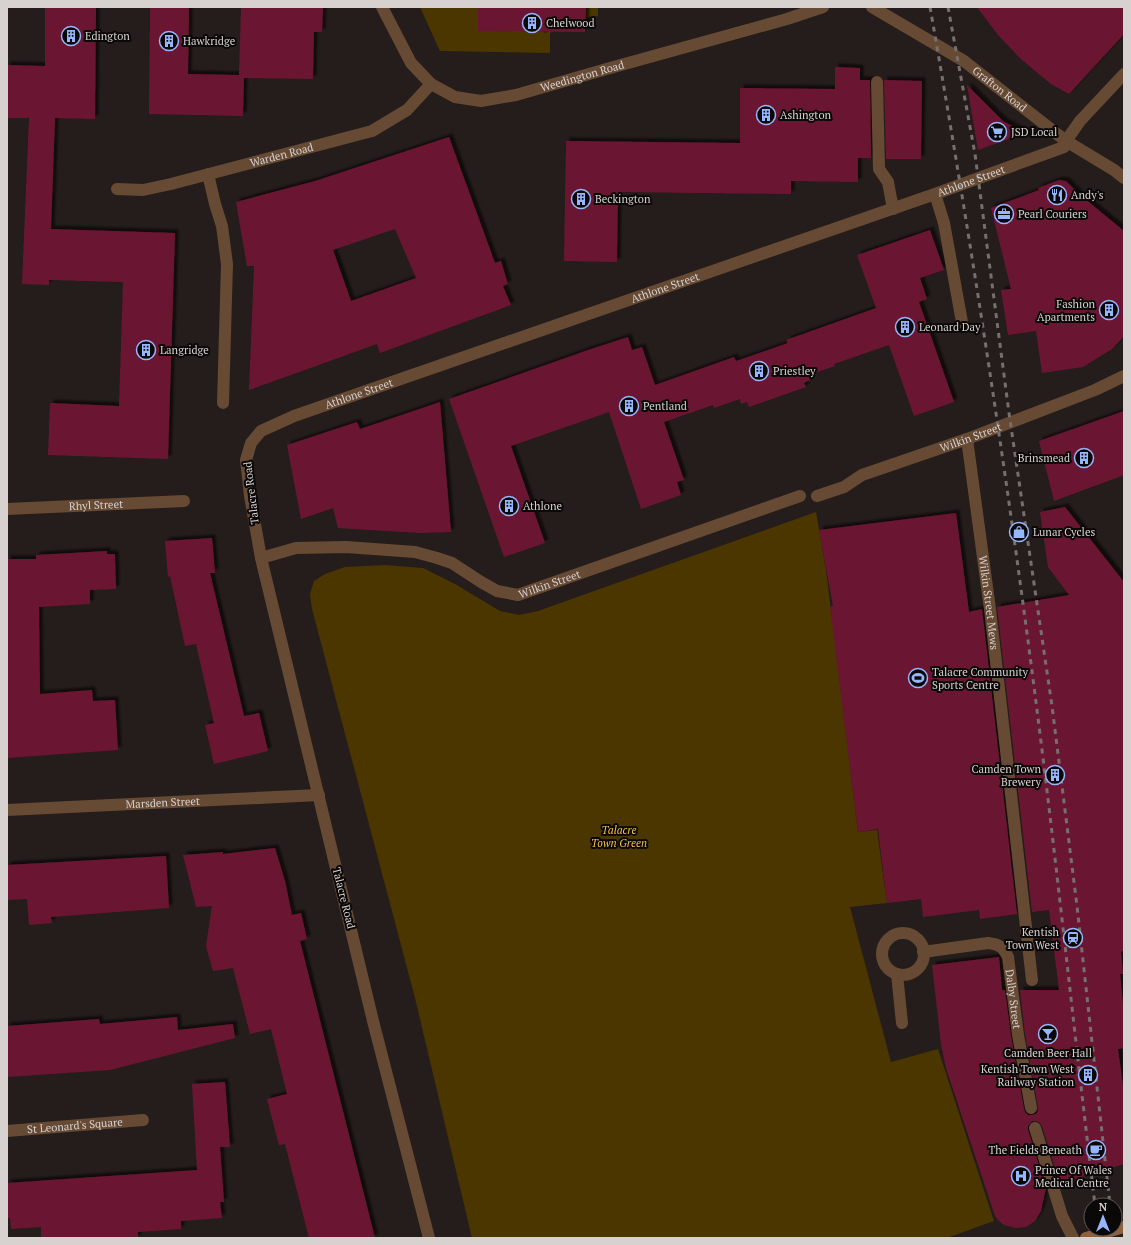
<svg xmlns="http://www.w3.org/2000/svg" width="1131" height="1245" font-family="'PT Serif',serif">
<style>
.green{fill:#4b3600}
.building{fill:#6a1730;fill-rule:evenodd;filter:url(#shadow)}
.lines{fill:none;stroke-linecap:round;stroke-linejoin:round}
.lane{stroke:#664a33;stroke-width:12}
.street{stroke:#664a33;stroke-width:12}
.secondary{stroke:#8e613c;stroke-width:12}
.rail{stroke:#766f6e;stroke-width:3;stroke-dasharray:5 5;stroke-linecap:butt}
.labels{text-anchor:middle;stroke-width:4;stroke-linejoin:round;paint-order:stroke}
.poi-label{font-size:11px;fill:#d7d1d0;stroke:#0b0808;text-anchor:start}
.street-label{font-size:11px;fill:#d7d1d0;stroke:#0b0808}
.park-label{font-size:11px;font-style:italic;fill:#f4bf46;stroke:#0b0808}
</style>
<defs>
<filter id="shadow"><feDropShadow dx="3.5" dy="-3.5" stdDeviation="1" flood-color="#0009"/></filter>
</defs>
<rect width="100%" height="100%" fill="#251d1b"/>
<g class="green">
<path d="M420 7H478V31H541L546 33 550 29V53L440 51Z"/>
<path d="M586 7H598V16L585 17Z"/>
<path d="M816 512 826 570 858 832 877 830 887 903 850 907 891 1062 938 1049 994 1221 947 1238H472L415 998 312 609 310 594 314 581 325 574 345 567 385 565 423 568 455 584 500 611 519 615 538 611Z"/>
</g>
<g class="building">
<path d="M45 7H96L95 119 55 118 51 229 175 233 168 459 48 455 50 403 119 406 123 282 49 280V285L22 284 29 118H7V65L45 66Z"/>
<path d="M150 7H189L188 74 239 75 241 7H323L322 32H314L313 79 244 78 243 116 149 114Z"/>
<path d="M478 7H586L585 32 478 31Z"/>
<path d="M977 7H1124V34L1069 94 1051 84 1022 60 998 35Z"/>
<path d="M835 67 860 68V80H870L871 158H858V182L791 181V194L618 192 617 262 564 261 566 141 740 143V88L835 89Z"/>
<path d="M884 80 922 81 921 159H886Z"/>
<path d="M967 85 1003 121 1025 133 978 150Z"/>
<path d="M449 137 495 263 501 261 508 284 503 286 511 305 380 353 377 344 249 390 254 266H247L236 202 315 181ZM395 229 416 278 351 301 333 250Z"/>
<path d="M1059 180 1066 181 1079 194 1124 231V336L1112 349 1083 367 1042 373 1036 331 1008 335 1001 290 1011 289 991 208 1039 190 1038 188Z"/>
<path d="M930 230 944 270 920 278 927 299 919 302 954 402 914 416 889 345 834 364 835 366 808 375 810 380 804 383 806 387 749 407 747 402 741 404 740 399 714 408 713 405 664 422 684 480 677 482 681 495 641 509 609 412 511 446 545 543 504 557 449 399 588 350 628 337 632 350 642 347 655 385 734 357 736 361 788 343 786 340 876 308 857 255Z"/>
<path d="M440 402 451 532 420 533 338 528 333 508 301 519 287 445 357 422 360 429Z"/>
<path d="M1124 411V475L1054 501 1039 441Z"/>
<path d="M1065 507 1124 582V950L1121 952 1123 974H1120L1124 1014V1048L1118 1049 1124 1093V1164L1060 1184 1042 1126 1040 1123 1037 1121H1032L1028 1126V1130L1046 1188 1041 1211 1035 1221 1026 1227 1016 1228 1004 1225 999 1221 995 1216 946 1068 941 1044 932 965 999 957 1002 990H1005L1011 1036 1024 1109 1025 1112 1028 1115H1032L1036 1114 1038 1111V1107L1025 1034 1020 990H1059L1049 910 1032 912 997 607 1069 595 1048 567 1040 512Z"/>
<path d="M956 513 969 612 982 609 1017 914 980 919 979 910 923 917 921 899 887 903 878 829 858 832 830 607 833 606 819 530Z"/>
<path d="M212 538 215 573H210L244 716 259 713 268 751 214 764 205 725 214 723 196 644 185 646 170 576 168 577 165 541Z"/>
<path d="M107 551V554H115L116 589 90 590V604L39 607 40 694 92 690 93 701 115 700 118 750 7 758V559H36V555Z"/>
<path d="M275 848 285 881 292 915 301 913 307 939 300 941 375 1238H309L285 1144 279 1145 267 1099 287 1094 271 1029 250 1034 233 968 213 971 206 946 212 906 196 907 183 855 223 852V854Z"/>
<path d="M166 856 169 908 51 917 52 923 29 925 27 899 7 900V865Z"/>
<path d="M177 1017 178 1030 233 1024 235 1038 110 1070 7 1077V1026L99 1019 100 1024Z"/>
<path d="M225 1082 230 1147H220L224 1202H220L222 1218 181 1221V1229L138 1232V1238H41V1227L11 1229 10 1218H7V1183L197 1170 192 1084Z"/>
</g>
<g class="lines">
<g class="lane">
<path d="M877 82 879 169 888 182 893 209"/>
<path d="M935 194 944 223 962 322"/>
<path id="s1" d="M967 439 990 609 1032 980"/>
<circle cx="903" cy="954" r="21"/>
<path id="s2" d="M923 952 988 943C999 944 1003 947 1008 957L1018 1035 1031 1108"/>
<path d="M897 974 902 1023"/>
<path d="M1035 1128 1062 1216 1073 1238"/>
</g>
<g class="street">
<path id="s3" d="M382 7 411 63 431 84 455 97 481 101 516 95 610 68 787 19 823 7"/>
<path id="s4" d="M872 7 964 61 1066 141 1114 170 1124 178"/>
<path d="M208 174 215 204 222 226 227 264 223 403"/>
<path id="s5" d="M117 189 143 190 171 184 372 131 407 110 431 84"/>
<path id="s6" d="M817 496 844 487 862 475 967 439 1095 390 1124 376"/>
<path id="s7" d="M7 509 184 501"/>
<path id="s8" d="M261 558 296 548 346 547 415 552 437 558 452 563 481 582 497 591 518 595 800 496"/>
<path id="s9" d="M7 810 319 795"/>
<path id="s10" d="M7 1131 143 1120"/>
<path id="s11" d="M429 1238 373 1021 261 558 250 496 246 460 251 443 261 431 294 416 935 194 1064 147 1066 141 1080 121 1124 74"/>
</g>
<path class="secondary" d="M1086 1238 1124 1227"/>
<g class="rail">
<path d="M930 7C971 240 1007 475 1037 710 1058 875 1075 1040 1095 1205"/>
<path d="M948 7 975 154 1009 413 1052 706 1077 906 1110 1205"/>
<path d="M1098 1229 1099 1238"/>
<path d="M1113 1229 1115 1238"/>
</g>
</g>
<defs>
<g id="building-ring" transform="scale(1)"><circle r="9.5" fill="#0b0808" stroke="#96b6fd" stroke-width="1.5"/><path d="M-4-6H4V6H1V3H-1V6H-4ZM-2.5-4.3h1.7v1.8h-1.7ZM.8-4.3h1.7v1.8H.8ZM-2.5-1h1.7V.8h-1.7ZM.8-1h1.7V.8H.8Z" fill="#96b6fd"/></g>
<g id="supermarket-ring" transform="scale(1)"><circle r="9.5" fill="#0b0808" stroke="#96b6fd" stroke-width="1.5"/><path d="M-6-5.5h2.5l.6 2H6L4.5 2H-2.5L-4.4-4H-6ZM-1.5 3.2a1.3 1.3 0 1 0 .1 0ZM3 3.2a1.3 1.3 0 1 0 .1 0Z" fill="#96b6fd"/></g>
<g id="restaurant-ring" transform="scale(1)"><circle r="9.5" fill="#0b0808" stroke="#96b6fd" stroke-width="1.5"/><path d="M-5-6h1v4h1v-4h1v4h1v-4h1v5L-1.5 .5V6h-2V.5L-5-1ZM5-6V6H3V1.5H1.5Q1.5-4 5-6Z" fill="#96b6fd"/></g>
<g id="office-ring" transform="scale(1)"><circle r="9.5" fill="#0b0808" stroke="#96b6fd" stroke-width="1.5"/><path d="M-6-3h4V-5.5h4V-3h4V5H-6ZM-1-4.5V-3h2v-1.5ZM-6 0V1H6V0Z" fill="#96b6fd"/></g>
<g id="shop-ring" transform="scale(1)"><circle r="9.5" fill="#0b0808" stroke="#96b6fd" stroke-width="1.5"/><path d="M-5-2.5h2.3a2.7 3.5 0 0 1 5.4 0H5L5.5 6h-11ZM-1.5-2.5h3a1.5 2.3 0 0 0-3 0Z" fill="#96b6fd"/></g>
<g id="stadium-ring" transform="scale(1)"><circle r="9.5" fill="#0b0808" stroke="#96b6fd" stroke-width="1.5"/><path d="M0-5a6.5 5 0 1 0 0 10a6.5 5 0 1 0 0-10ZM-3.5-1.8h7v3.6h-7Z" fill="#96b6fd"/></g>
<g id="station-ring" transform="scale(1)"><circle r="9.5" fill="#0b0808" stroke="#96b6fd" stroke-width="1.5"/><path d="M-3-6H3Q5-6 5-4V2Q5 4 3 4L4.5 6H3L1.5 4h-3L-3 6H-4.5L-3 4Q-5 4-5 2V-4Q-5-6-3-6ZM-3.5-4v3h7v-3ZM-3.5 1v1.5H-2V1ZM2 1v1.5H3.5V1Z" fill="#96b6fd"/></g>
<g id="bar-ring" transform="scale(1)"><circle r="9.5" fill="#0b0808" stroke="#96b6fd" stroke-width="1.5"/><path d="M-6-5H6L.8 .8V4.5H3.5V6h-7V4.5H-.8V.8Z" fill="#96b6fd"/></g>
<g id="cafe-ring" transform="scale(1)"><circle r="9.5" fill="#0b0808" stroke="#96b6fd" stroke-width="1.5"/><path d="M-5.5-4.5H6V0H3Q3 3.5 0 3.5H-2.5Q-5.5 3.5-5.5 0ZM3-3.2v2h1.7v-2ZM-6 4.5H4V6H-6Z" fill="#96b6fd"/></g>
<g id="hospital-ring" transform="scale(1)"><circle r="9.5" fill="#0b0808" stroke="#96b6fd" stroke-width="1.5"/><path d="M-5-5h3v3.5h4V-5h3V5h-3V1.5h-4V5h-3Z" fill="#96b6fd"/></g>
</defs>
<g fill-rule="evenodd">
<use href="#building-ring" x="532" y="23"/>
<use href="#building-ring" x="71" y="36"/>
<use href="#building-ring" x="169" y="41"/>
<use href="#building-ring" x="766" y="115"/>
<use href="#supermarket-ring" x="997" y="132"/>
<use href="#restaurant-ring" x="1057" y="195"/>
<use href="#building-ring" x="581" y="199"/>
<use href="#office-ring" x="1004" y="214"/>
<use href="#building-ring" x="1109" y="310"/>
<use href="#building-ring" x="905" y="327"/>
<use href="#building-ring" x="146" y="350"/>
<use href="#building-ring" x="759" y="371"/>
<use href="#building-ring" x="629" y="406"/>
<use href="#building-ring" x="1084" y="458"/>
<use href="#building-ring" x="509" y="506"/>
<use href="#shop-ring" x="1019" y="532"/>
<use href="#stadium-ring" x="918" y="678"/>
<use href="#building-ring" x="1055" y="775"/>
<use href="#station-ring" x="1073" y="938"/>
<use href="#bar-ring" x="1048" y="1034"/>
<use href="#building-ring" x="1088" y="1075"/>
<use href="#cafe-ring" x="1096" y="1150"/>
<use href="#hospital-ring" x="1021" y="1176"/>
</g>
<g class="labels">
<g class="poi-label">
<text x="546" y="27">Chelwood</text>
<text x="85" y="40">Edington</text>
<text x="183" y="45">Hawkridge</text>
<text x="780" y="119">Ashington</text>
<text x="1011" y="136">JSD Local</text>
<text x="1071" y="199">Andy's</text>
<text x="595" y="203">Beckington</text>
<text x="1018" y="218">Pearl Couriers</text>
<text x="1095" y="308" text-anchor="end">Fashion<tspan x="1095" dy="13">Apartments</tspan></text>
<text x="919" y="331">Leonard Day</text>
<text x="160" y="354">Langridge</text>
<text x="773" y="375">Priestley</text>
<text x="643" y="410">Pentland</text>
<text x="1070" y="462" text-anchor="end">Brinsmead</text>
<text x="523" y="510">Athlone</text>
<text x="1033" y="536">Lunar Cycles</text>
<text x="932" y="676">Talacre Community<tspan x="932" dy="13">Sports Centre</tspan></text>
<text x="1041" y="773" text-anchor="end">Camden Town<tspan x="1041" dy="13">Brewery</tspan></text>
<text x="1059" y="936" text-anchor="end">Kentish<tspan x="1059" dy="13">Town West</tspan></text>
<text x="1048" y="1057" text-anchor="middle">Camden Beer Hall</text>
<text x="1074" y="1073" text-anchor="end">Kentish Town West<tspan x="1074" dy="13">Railway Station</tspan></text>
<text x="1082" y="1154" text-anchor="end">The Fields Beneath</text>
<text x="1035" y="1174">Prince Of Wales<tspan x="1035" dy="13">Medical Centre</tspan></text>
</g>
<g class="street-label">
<text dy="4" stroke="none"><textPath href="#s3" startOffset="250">Weedington Road</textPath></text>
<text dy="4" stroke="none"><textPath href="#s4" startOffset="152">Grafton Road</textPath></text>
<text dy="4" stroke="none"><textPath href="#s5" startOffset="169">Warden Road</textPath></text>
<text dy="4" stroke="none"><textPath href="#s11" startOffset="1586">Athlone Street</textPath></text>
<text dy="4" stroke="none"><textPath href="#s11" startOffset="1262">Athlone Street</textPath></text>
<text dy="4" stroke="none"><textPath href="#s11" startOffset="938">Athlone Street</textPath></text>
<text dy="4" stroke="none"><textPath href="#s6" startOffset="165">Wilkin Street</textPath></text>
<text transform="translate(251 493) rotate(-97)" y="4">Talacre Road</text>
<text dy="4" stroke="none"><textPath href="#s7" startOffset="89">Rhyl Street</textPath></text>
<text dy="4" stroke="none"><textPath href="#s8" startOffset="302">Wilkin Street</textPath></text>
<text dy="4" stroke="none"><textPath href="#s1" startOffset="165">Wilkin Street Mews</textPath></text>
<text dy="4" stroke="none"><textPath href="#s9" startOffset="156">Marsden Street</textPath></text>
<text transform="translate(344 898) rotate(76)" y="4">Talacre Road</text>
<text dy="4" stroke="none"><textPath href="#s2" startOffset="134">Dalby Street</textPath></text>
<text dy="4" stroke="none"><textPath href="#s10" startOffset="68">St Leonard's Square</textPath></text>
</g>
<g class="park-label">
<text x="619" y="834">Talacre<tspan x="619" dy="13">Town Green</tspan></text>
</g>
</g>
<rect width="1131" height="1245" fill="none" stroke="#d7d1d0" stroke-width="16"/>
<g transform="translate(1103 1217)"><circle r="19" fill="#0b0808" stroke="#5d5858"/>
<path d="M0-3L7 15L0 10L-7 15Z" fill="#96b6fd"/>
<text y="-6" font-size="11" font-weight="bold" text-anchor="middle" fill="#d7d1d0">N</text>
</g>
</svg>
